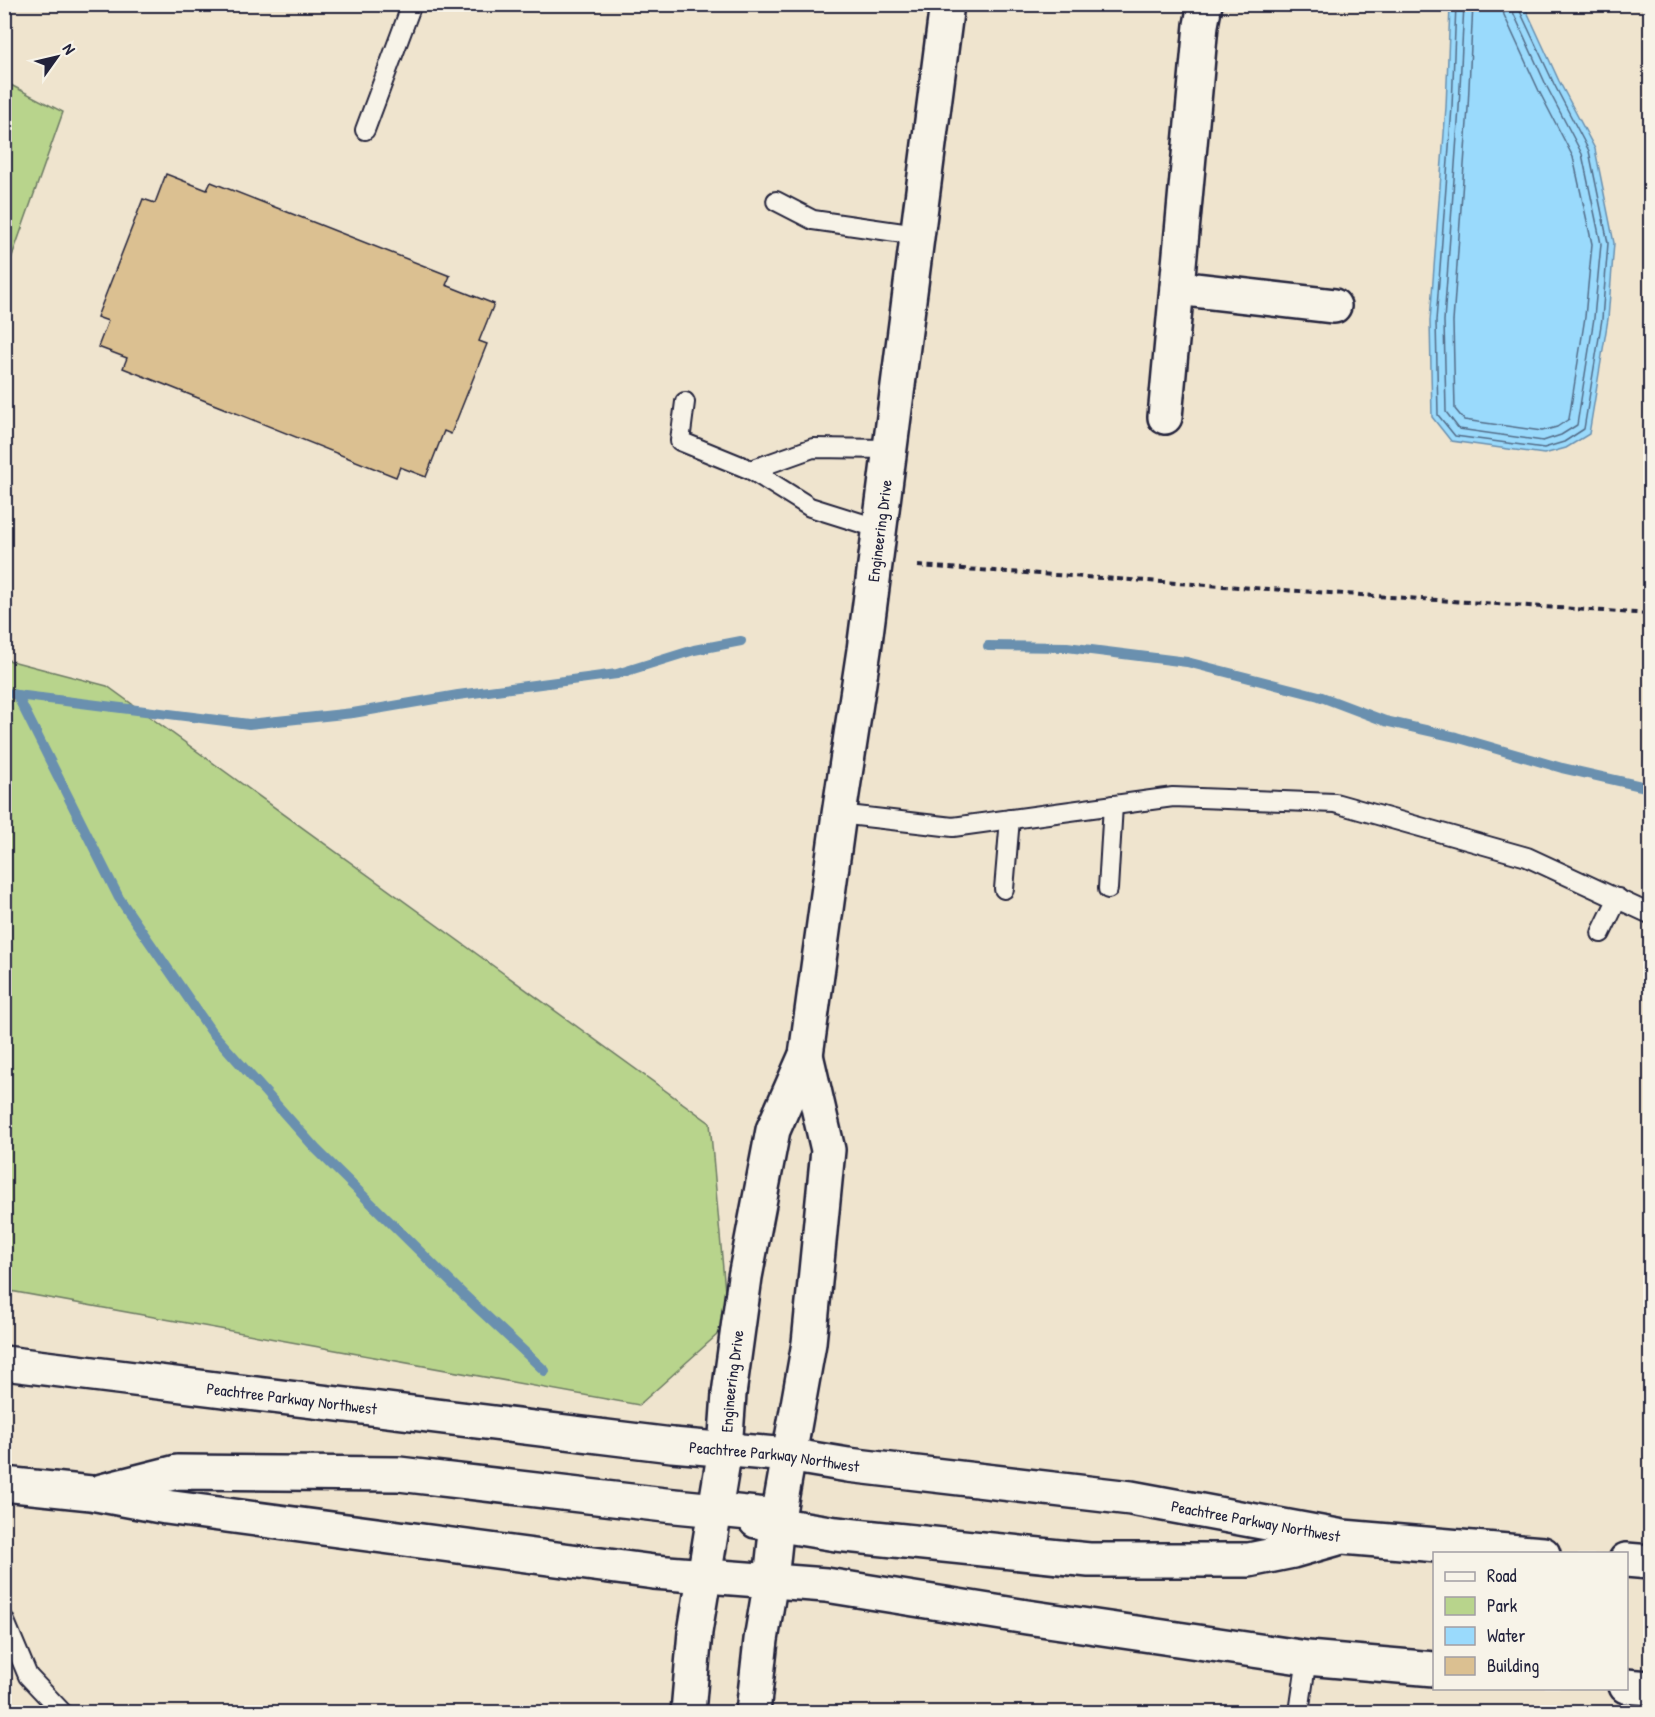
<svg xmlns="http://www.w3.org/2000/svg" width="1655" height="1717" font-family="'Patrick Hand',sans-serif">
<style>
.built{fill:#efe4ce;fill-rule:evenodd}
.green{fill:#b8d48c;stroke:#6d7b64;stroke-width:1.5}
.water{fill:#9adafc;stroke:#6a90af;stroke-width:1.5}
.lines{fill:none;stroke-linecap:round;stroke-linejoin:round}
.shore{stroke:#526c88;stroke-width:1.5}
.stream{stroke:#6a90af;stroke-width:10}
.building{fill:#dbc091;stroke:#22223b;stroke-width:1.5}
.lane-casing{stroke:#22223b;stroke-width:22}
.street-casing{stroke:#22223b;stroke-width:38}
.highway-casing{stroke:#22223b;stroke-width:38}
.path{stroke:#22223b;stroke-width:4;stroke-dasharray:6 4.5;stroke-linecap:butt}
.lane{stroke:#f7f3e8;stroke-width:18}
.street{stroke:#f7f3e8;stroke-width:33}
.highway{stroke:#f7f3e8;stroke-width:33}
.labels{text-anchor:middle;stroke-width:5;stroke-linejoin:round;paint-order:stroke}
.street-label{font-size:16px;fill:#22223b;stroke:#f7f3e8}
</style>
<rect width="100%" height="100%" fill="#f7f3e8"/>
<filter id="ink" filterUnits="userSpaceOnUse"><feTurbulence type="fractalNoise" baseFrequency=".0167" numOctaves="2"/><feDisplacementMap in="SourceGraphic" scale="12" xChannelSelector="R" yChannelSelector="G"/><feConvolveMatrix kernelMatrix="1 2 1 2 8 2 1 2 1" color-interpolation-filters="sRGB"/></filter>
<g filter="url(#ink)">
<path class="built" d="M5 5H1650V1712H5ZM1434 1554H1626V1688H1434Z"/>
<g class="green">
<path d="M5 82 63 112 5 276Z"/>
<path d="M4 659 107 686 710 1123 728 1325 639 1405 5 1290Z"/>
</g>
<path class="water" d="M1452 4 1524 5 1559 81 1595 149 1614 243 1608 319 1589 434 1566 448 1544 454 1451 441 1432 417 1430 321 1446 107 1450 7Z"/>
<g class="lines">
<g class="shore">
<path d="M1456 4 1452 107 1436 321 1438 415 1455 436 1544 448 1564 442 1584 429 1602 319 1608 243 1589 151 1554 84 1519 9V4"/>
<path d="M1464 4 1459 108 1444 321 1446 412 1459 429 1543 441 1561 435 1577 425 1594 318 1601 244 1582 154 1547 87 1513 12 1511 4"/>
<path d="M1473 4 1468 108 1453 322 1455 409 1464 420 1542 431 1557 427 1569 419 1585 317 1592 244 1573 157 1539 91 1504 15 1502 4"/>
</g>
<g class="stream">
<path d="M988 646 1067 647 1187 662 1319 696 1385 721 1456 737 1562 768 1650 788"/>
<path d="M4 692 17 695 249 724 353 713 458 695 617 674 694 650 741 641"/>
<path d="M17 695 119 898 211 1031 316 1149 464 1295 545 1371"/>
</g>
</g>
<path class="building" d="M166 174 207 190 211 182 450 276 446 285 494 304 479 341 487 344 451 434 444 431 426 477 400 467 396 477 123 368 127 358 98 347 108 321 97 317 143 199 155 203Z"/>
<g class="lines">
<g class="lane-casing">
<g id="lane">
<path d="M365 130 412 4"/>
<path d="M776 201 813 220 917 235"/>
<path d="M685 402 680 441 751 470 810 507 880 529"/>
<path d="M751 470 813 448 890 449"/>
<path d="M839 814 953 827 1173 797 1335 803 1527 857 1650 914"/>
<path d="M1004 889 1010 819"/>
<path d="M1108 889 1113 805"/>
<path d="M1601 933 1618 898"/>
<path d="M4 1619 28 1676 62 1712"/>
<path d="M1299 1712 1307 1658"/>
</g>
</g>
<g class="street-casing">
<g id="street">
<path d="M1177 288 1334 306"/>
<path d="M1165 417 1201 25 1205 4"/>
<path id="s1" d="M688 1712 695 1632 725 1449 729 1394 745 1277 773 1130 806 1055 839 814 864 650 947 4"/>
<path d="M753 1712 761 1640 771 1580 777 1523 809 1343 828 1150 806 1055"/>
</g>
</g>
<g class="highway-casing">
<g id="highway">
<path id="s2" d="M4 1363 672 1445 788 1455 848 1465 1131 1498 1343 1537 1543 1554"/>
<path d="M4 1484 91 1493 166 1507 654 1572 826 1585 1027 1617 1307 1658 1434 1669"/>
<path d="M102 1491 177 1472 399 1474 665 1505 779 1516"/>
<path d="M756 1521 836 1534 1089 1560H1249L1293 1551 1335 1539"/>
<path d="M1626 1560 1650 1562"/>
<path d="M1626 1686 1650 1688"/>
</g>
</g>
<path class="path" d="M918 566 1650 614"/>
<use href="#lane" class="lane"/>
<use href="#street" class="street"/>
<use href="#highway" class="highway"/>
</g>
</g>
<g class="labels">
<g class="street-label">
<text dy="6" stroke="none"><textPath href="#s1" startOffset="1200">Engineering Drive</textPath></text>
<text dy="6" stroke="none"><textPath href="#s1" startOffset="334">Engineering Drive</textPath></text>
<text dy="6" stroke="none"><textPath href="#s2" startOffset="290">Peachtree Parkway Northwest</textPath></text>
<text dy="6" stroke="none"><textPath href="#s2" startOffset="776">Peachtree Parkway Northwest</textPath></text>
<text dy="6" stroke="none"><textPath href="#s2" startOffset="1262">Peachtree Parkway Northwest</textPath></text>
</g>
</g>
<rect width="1655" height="1717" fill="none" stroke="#f7f3e8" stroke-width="24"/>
<rect x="12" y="12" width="1631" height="1693" fill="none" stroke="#22223b" stroke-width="2" filter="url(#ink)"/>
<rect x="1433" y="1552" width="195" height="138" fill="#f7f3e8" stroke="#a29fa3" stroke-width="1.5"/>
<rect x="1445" y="1572" width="30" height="9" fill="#f7f3e8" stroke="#a29fa3" stroke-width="1.5"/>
<text x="1487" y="1582" font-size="18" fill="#22223b">Road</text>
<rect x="1445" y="1597" width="30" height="18" fill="#b8d48c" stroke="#a29fa3" stroke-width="1.5"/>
<text x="1487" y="1612" font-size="18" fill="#22223b">Park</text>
<rect x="1445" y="1627" width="30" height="18" fill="#9adafc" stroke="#a29fa3" stroke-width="1.5"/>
<text x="1487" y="1642" font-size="18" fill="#22223b">Water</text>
<rect x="1445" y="1657" width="30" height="18" fill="#dbc091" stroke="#a29fa3" stroke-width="1.5"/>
<text x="1487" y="1672" font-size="18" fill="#22223b">Building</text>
<g transform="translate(57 57) rotate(56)" stroke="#f7f3e8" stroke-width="4.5" paint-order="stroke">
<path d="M0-4.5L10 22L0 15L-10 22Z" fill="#22223b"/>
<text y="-9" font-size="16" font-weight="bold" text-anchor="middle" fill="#22223b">N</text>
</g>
</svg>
